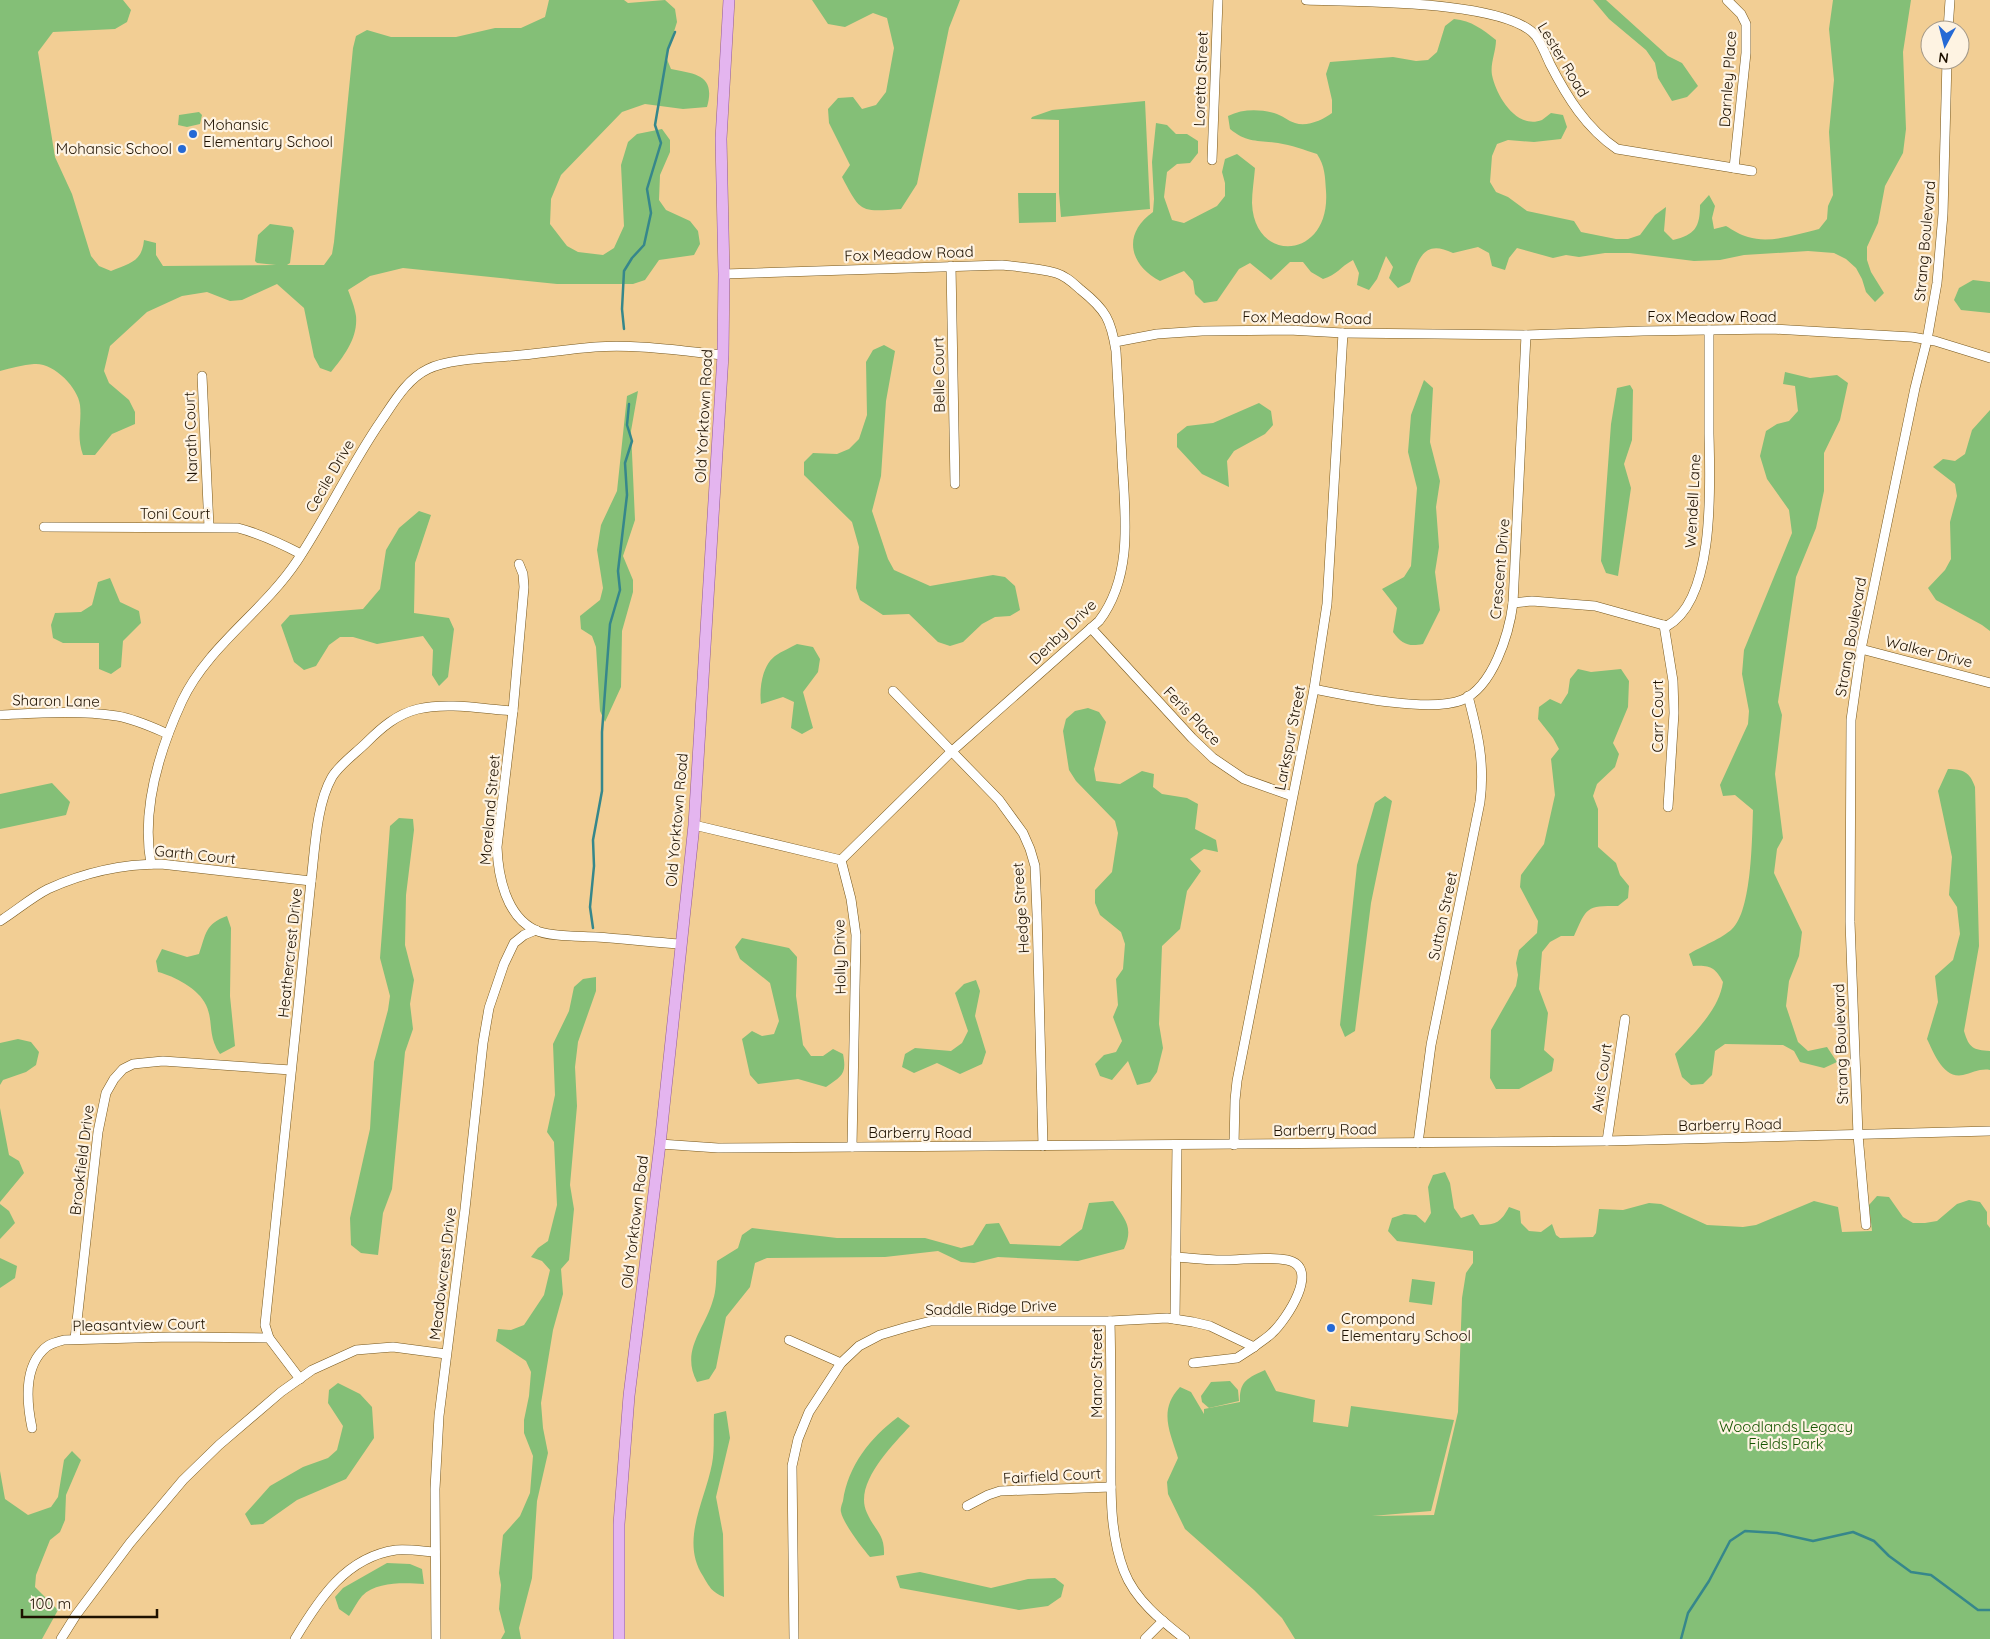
<svg xmlns="http://www.w3.org/2000/svg" width="1990" height="1639" font-family="Quicksand,sans-serif">
<style>
.green{fill:#84bf77}
.lines{fill:none;stroke-linecap:round;stroke-linejoin:round}
.stream{stroke:#36878b;stroke-width:2.5}
.minor-casing{stroke:#76571c;stroke-width:10}
.major-casing{stroke:#935c94;stroke-width:12}
.minor{stroke:#fff;stroke-width:9}
.major{stroke:#e4b5ef;stroke-width:11}
.poi-dot{fill:#2569d5;stroke:#fef3e2;stroke-width:2}
.labels{text-anchor:middle;stroke-width:4.5;stroke-linejoin:round;paint-order:stroke}
.street-label{font-size:15px;fill:#1e1100;stroke:#fef3e2}
.poi-label{font-size:15px;fill:#1e1100;stroke:#fef3e2;text-anchor:start}
.park-label{font-size:15px;fill:#165600;stroke:#fef3e2}
</style>
<rect width="100%" height="100%" fill="#f2ce94"/>
<g class="green">
<path d="M0 0H123L131 10 127 22 115 29 53 32 38 52 55 157 72 194 91 256 99 266 111 271C130 263 142 262 144 240L156 243V255L163 266 276 265 257 263 255 261 258 235 270 224 292 227 294 231 290 263 287 265H324L332 254 334 242 353 48 356 36 367 30 391 37H456L495 28H521L545 17 549 0H624L628 3 665 0 675 9 677 22 666 57 671 69C696 74 716 75 707 107L683 109 645 104 622 112 561 175 551 199 550 224 567 246 578 252 603 255 614 248 624 226 621 165 628 142 637 134 662 129 670 140V152L660 175 659 200 666 210 690 221 698 231 700 244 694 255 659 260 645 280 633 284H557L403 268 370 276 348 290C351 298 355 308 356 316 358 338 344 356 331 372L320 368 314 357 304 308 277 284 242 300 230 301 207 292 182 296 147 312 110 346 104 371 109 383 129 400 135 412V424L112 434 95 455H83C76 436 82 423 80 405 78 387 53 362 34 364 23 365 11 368 0 371Z"/>
<path d="M812 0H960L949 28 917 184 901 209C860 212 861 213 842 177L850 165 829 123 828 109 838 98 853 97 862 109 876 105 886 92 894 48 887 18 873 13 845 27 828 24Z"/>
<path d="M1593 0H1606L1668 56 1682 63 1698 86 1687 97 1672 101 1658 78 1655 63 1646 50 1609 19Z"/>
<path d="M1833 0H1911L1903 52 1906 129 1903 153 1885 186 1878 223 1867 247V260L1871 272 1884 293 1875 302 1866 292 1862 279 1856 268 1846 259 1834 253 1808 251 1744 255 1720 260 1694 261 1630 253H1605L1579 257 1566 255 1553 258 1517 248 1509 258 1505 270 1492 266 1489 253 1478 247 1453 253C1424 239 1419 258 1410 282L1398 288 1389 278 1393 267 1386 256 1377 279 1369 290 1357 285 1359 273 1353 260C1340 267 1337 275 1323 279L1311 272 1303 262H1290L1271 280 1250 263 1239 269 1217 301 1204 303 1195 294 1193 281 1184 271 1160 281C1128 264 1123 233 1153 212L1154 199 1152 162 1156 123 1167 125 1176 134H1187L1198 141V153L1190 163 1177 164 1167 172 1164 197 1172 220 1184 223 1217 206 1225 196V183L1222 172 1225 159 1237 154 1255 168C1254 180 1252 192 1252 203 1254 265 1331 260 1326 191 1325 176 1325 166 1317 154 1305 150 1291 145 1278 143 1257 140 1247 143 1230 129L1228 116C1242 109 1259 109 1274 113 1282 115 1288 121 1295 123 1307 127 1323 120 1332 113V100L1326 74 1330 62 1393 57 1416 61 1428 60 1437 52 1445 26 1454 19C1472 21 1482 29 1496 40 1496 52 1490 63 1492 75 1496 95 1516 130 1542 120 1545 118 1548 115 1551 113L1563 115 1567 127 1561 139 1534 142 1508 140 1497 144 1492 156 1490 182 1496 192 1508 197 1527 211 1574 221 1581 232 1616 239H1628L1640 235 1655 215 1666 207 1664 231 1673 240C1695 235 1700 227 1700 205L1709 195 1715 206 1712 218 1714 229 1726 226C1733 230 1740 235 1748 237 1770 244 1798 234 1819 229L1827 219 1828 206 1833 195 1829 132 1834 80 1829 29Z"/>
<path d="M1145 101 1150 209 1061 217 1059 193V120L1031 119 1032 117 1052 110Z"/>
<path d="M199 112 202 115 200 124 187 127 178 125 179 115Z"/>
<path d="M1018 193H1056V222L1019 223Z"/>
<path d="M1973 280 1990 282V313L1961 310 1954 300 1959 288Z"/>
<path d="M884 345 895 351 886 401 881 476 872 511 888 559 894 570 930 586 993 575 1005 577 1015 586 1020 610 1010 616 995 617 982 624 963 642 950 646 938 642 909 614 883 615 860 600 856 588 859 547 852 522 804 475V462L813 453 837 454 849 449 859 439 867 415 866 362 873 350Z"/>
<path d="M1785 372 1810 378 1837 375 1848 383 1840 420 1824 453V491L1816 528 1796 577 1778 702 1782 715 1775 774 1783 838 1777 849 1774 873 1802 932 1799 956 1789 981 1786 1006 1798 1042 1808 1051 1827 1047 1837 1062 1824 1068 1800 1062 1794 1051 1783 1045 1725 1044 1715 1051 1712 1075 1703 1084 1691 1085 1682 1077 1675 1054C1694 1033 1719 1010 1723 982 1715 967 1710 965 1693 966L1689 954C1700 947 1723 938 1732 929 1752 911 1752 837 1753 810L1735 795 1723 796 1720 785 1748 724 1749 711 1742 674 1744 650 1792 533 1789 510 1767 479 1760 456 1766 431 1777 424 1789 421 1798 411 1795 386 1783 384Z"/>
<path d="M1424 380 1433 388 1430 442 1440 481 1436 507 1439 547 1435 572 1440 610 1423 644C1408 647 1402 644 1393 632L1397 608 1382 589 1404 577 1411 566 1417 488 1408 452 1411 415Z"/>
<path d="M1630 385 1633 390 1632 440 1624 464 1631 488 1618 576 1606 573 1601 561 1611 424 1617 388Z"/>
<path d="M638 391 631 431 635 520 623 556 633 580V592L622 631 621 687 605 722 600 711 596 647 592 636 581 629 580 616 600 600 603 588 597 550 601 525 617 491 627 396Z"/>
<path d="M1259 403 1271 411 1273 425 1265 434 1234 451 1227 461 1229 487 1202 474 1177 447V434L1187 426 1213 423Z"/>
<path d="M1990 410V631L1982 625 1936 600 1928 588 1945 570 1951 559 1950 522 1957 496 1955 484 1933 467 1943 459 1955 461 1965 454 1972 430Z"/>
<path d="M419 511 431 515 415 563 414 613 449 618 454 629 448 677 439 686 432 675 433 650 423 636 377 644 353 637H340L329 645 316 666 304 670 294 662 281 625 290 615 363 609 380 589 386 550 399 528Z"/>
<path d="M110 578 120 602 139 611 141 623 123 641 121 667 111 674 99 669V643H63L53 638 51 625 55 613 81 612 92 605 98 582Z"/>
<path d="M797 644 813 647 820 659 818 672 803 692 813 728 802 734 791 728 794 702 783 697 761 704C759 689 762 666 775 656 782 651 790 648 797 644Z"/>
<path d="M1578 669 1591 672 1621 669 1629 681 1628 707 1613 743 1619 754 1615 767 1597 784 1593 796 1598 809V847L1616 863 1620 875 1629 886 1628 898 1618 906C1586 906 1587 907 1574 936H1561L1550 942 1542 952 1539 989 1548 1013 1544 1050 1554 1059 1552 1071 1519 1089H1496L1490 1078 1491 1030 1516 986 1518 975 1516 963 1519 950 1537 933 1538 921 1520 887 1521 875 1544 844 1555 795 1551 759 1559 749 1553 738 1538 719 1539 707 1550 699 1561 704 1568 693 1570 679Z"/>
<path d="M1088 708 1099 712 1106 722 1094 769 1096 781 1120 784 1142 771 1154 774 1153 787 1162 794 1187 798 1198 804 1195 829 1216 840 1218 852 1204 849 1190 859 1201 871 1187 891 1180 929 1162 946 1159 1024 1163 1048 1157 1072 1150 1082 1137 1085 1128 1061 1112 1080 1100 1076 1095 1064 1104 1055 1116 1052 1122 1041 1113 1017 1118 1005 1116 979 1123 969 1125 944 1121 932 1100 915 1095 903V890L1112 872 1118 833 1115 821 1076 781 1069 770 1063 731 1066 719 1075 711Z"/>
<path d="M1948 769C1963 769 1970 772 1975 787L1979 946 1964 1031C1969 1048 1973 1050 1990 1051V1070C1981 1068 1972 1073 1963 1075 1943 1079 1934 1053 1927 1039L1938 1002 1935 976 1953 960 1960 934 1957 907 1949 895 1952 857 1938 791Z"/>
<path d="M52 783 70 802 66 815 0 829V794Z"/>
<path d="M1385 796 1392 801 1371 903 1355 1031 1345 1037 1340 1025 1357 865 1375 803Z"/>
<path d="M399 818 413 819 414 830 406 895 405 945 414 980 410 1004 413 1029 405 1052 392 1189 383 1213 378 1255 361 1253 351 1245 350 1218 370 1129 374 1062 388 1010 390 996 380 958 390 826Z"/>
<path d="M227 916 231 928 230 996 235 1046 220 1054C207 1035 214 1022 206 1005 199 989 174 976 158 972L156 961 162 949 187 957 199 954C206 934 205 924 227 916Z"/>
<path d="M742 938 789 948 797 957 796 996 803 1045 811 1056H823L833 1049 843 1054C847 1074 842 1076 826 1087L798 1079 758 1084 750 1075 742 1039 752 1031 762 1036 774 1034 779 1021 770 983 740 959 735 947Z"/>
<path d="M596 977V991L578 1042 575 1067 577 1106 570 1185 574 1209 569 1260 561 1269 563 1294 553 1330 541 1403 543 1428 548 1453 537 1501 532 1578 519 1628 521 1639H501L505 1632 499 1609 501 1585 499 1573 503 1535 520 1516 530 1493 533 1456 524 1433V1420L529 1396 531 1372 526 1361 496 1341 498 1329 511 1330 524 1325 544 1295 550 1270 542 1261 531 1257 538 1248 548 1241 557 1205 554 1142 547 1132 555 1095 553 1044 569 1011 574 987 583 979Z"/>
<path d="M976 980 980 991 975 1016 986 1052 982 1064 960 1074 937 1063 914 1073 902 1067 905 1054 915 1048 951 1051 962 1043 968 1031 955 993 964 984Z"/>
<path d="M18 1039 31 1042 39 1052 36 1065 26 1072 3 1080 0 1085V1043Z"/>
<path d="M0 1108 9 1155 19 1161 24 1173 0 1202Z"/>
<path d="M1445 1172 1450 1183 1454 1208 1461 1218 1473 1214 1480 1225C1496 1225 1501 1222 1509 1207L1520 1211 1521 1223 1529 1231 1541 1232 1552 1224 1556 1235 1560 1238 1593 1237 1596 1233 1599 1209 1623 1210 1649 1203 1661 1204 1707 1225 1743 1227 1756 1225 1814 1201 1838 1207 1842 1232 1872 1231 1869 1205 1877 1196 1889 1197 1903 1217 1913 1223H1925L1937 1221 1957 1204 1969 1200 1980 1202 1987 1212V1224L1990 1228V1639H1295L1282 1618 1254 1590 1185 1529 1168 1494 1167 1482 1178 1458C1170 1432 1158 1410 1180 1387L1191 1392 1204 1414V1409L1240 1402C1239 1382 1247 1378 1265 1370L1276 1391 1315 1400 1313 1422 1348 1427 1351 1406 1454 1420 1431 1511 1372 1516 1434 1515 1458 1412 1462 1298 1466 1273 1473 1263V1251L1397 1241 1388 1231 1392 1218 1404 1214 1416 1215 1425 1223 1431 1213 1428 1187 1433 1175Z"/>
<path d="M1113 1201C1125 1220 1134 1227 1124 1249L1078 1261 998 1257 974 1263 961 1262 938 1251 885 1257 767 1258 755 1263 750 1287 726 1317 716 1368 709 1379 697 1382C680 1350 705 1329 713 1300 717 1289 716 1273 717 1261L738 1248 742 1235 752 1228 837 1238H925L961 1248 973 1245 986 1224 999 1223 1010 1244 1060 1246 1082 1229 1089 1203Z"/>
<path d="M0 1204 9 1211 15 1223 0 1239Z"/>
<path d="M0 1258 17 1266 15 1278 0 1288Z"/>
<path d="M1412 1279 1435 1282 1432 1305 1409 1302Z"/>
<path d="M1230 1381 1238 1390 1239 1401 1209 1408 1202 1402 1201 1396 1211 1382Z"/>
<path d="M338 1383 360 1394 372 1407 374 1438 346 1479 297 1500 263 1524 251 1525 245 1514 270 1486 303 1467 328 1458 337 1450 343 1426 328 1403 329 1390Z"/>
<path d="M726 1411 730 1438 716 1497 723 1534 724 1597C712 1592 710 1588 703 1576 680 1541 705 1501 712 1464 715 1448 713 1430 714 1414Z"/>
<path d="M898 1417 910 1426C892 1446 853 1484 867 1513 875 1531 885 1534 884 1555L870 1557C863 1549 843 1523 841 1512 840 1509 842 1504 843 1501 848 1466 870 1438 898 1417Z"/>
<path d="M72 1451 81 1460 66 1495 65 1520 60 1532 50 1540 36 1575 35 1587 58 1610 42 1639H0V1471L5 1499 28 1515 51 1507 58 1497 64 1460Z"/>
<path d="M387 1563 410 1564 422 1569 424 1584C405 1583 377 1581 362 1596 357 1602 353 1610 349 1616L339 1609 335 1597 343 1588Z"/>
<path d="M920 1572 991 1588 1028 1579 1055 1578 1064 1585 1061 1597 1048 1606 1019 1610 900 1588 896 1576Z"/>
</g>
<g class="lines">
<g class="stream">
<path d="M624 329 622 309 624 271 632 258 644 245 651 213 647 189 661 143 655 125 668 49 675 32"/>
<path d="M593 928 590 907 594 866 593 840 602 791V732L610 624 620 590 618 571 627 495 625 463 632 441 627 425 629 404"/>
<path d="M1681 1639 1688 1613 1709 1581 1730 1541 1745 1531 1777 1533 1813 1541 1853 1532 1874 1541 1889 1556 1911 1572 1931 1575 1978 1610H1990"/>
</g>
<g class="minor-casing">
<g id="minor">
<path d="M1306 0C1358 2 1507 0 1536 36 1542 45 1546 55 1550 64 1567 97 1586 128 1617 149L1752 171"/>
<path d="M1727 0 1741 14 1746 24V53L1734 168"/>
<path d="M1948 30 1950 0"/>
<path d="M1212 160 1218 0"/>
<path d="M951 266 955 484"/>
<path d="M724 274 1002 265C1020 267 1038 268 1056 273 1066 276 1073 283 1081 290 1106 310 1111 320 1116 351 1118 387 1120 423 1122 459 1125 513 1134 575 1099 621L951 752 841 860"/>
<path d="M1115 342 1157 334 1202 331 1289 330 1343 333 1526 335 1643 331 1772 329 1912 337 1935 341 1990 358"/>
<path d="M202 376 209 527"/>
<path d="M44 527 238 528C261 534 280 543 301 554"/>
<path d="M519 564 523 574 524 587 513 711 497 847C498 876 506 916 535 930 549 937 580 936 596 937 624 939 652 942 680 944"/>
<path d="M1513 603 1532 601 1595 606 1667 626C1716 599 1710 482 1709 434 1709 399 1709 365 1709 330"/>
<path d="M1664 625 1673 681 1674 713 1668 807"/>
<path d="M1091 628 1192 738 1213 758 1244 779 1292 796"/>
<path d="M1861 649 1990 683"/>
<path d="M1314 689C1349 696 1430 713 1462 700 1493 687 1509 634 1513 603L1526 335"/>
<path d="M893 691 999 800 1023 833 1030 849 1035 866 1037 914 1043 1146"/>
<path d="M0 715C39 713 78 710 117 716 135 719 152 727 168 734"/>
<path d="M694 825 841 860 851 899 856 935 852 1147"/>
<path d="M151 864C141 809 159 751 182 701 208 646 263 612 297 561 327 516 350 466 381 421 394 402 407 379 428 369 448 359 488 358 511 356 539 354 567 349 595 347 638 344 681 351 723 355"/>
<path d="M0 921C16 911 32 897 48 889 83 873 123 864 161 864L311 881"/>
<path d="M1607 1141 1625 1019"/>
<path d="M1418 1143 1431 1045 1480 802C1485 763 1478 734 1468 696"/>
<path d="M660 1144 718 1148 1607 1141 1990 1131"/>
<path d="M1234 1145 1235 1100 1237 1081 1314 689 1327 604 1343 333"/>
<path d="M1866 1225 1858 1135 1850 922 1851 720 1861 649 1915 388 1927 340 1937 283 1943 214 1947 60"/>
<path d="M1175 1319 1177 1145"/>
<path d="M1110 1321C1111 1363 1111 1405 1111 1447 1111 1489 1109 1532 1124 1571 1135 1600 1162 1621 1185 1639"/>
<path d="M269 1338 265 1325 311 881C315 850 316 805 332 777 340 764 356 753 367 742 381 728 397 714 418 709 448 702 483 709 513 711"/>
<path d="M75 1339 98 1132 106 1093 114 1079 123 1069 133 1064 163 1061 291 1070"/>
<path d="M789 1340 841 1363"/>
<path d="M1193 1363 1237 1358 1254 1347"/>
<path d="M32 1428C27 1404 23 1370 43 1350 48 1344 56 1342 64 1340L170 1337 269 1338 300 1379"/>
<path d="M967 1506 988 1495 1000 1491 1111 1487"/>
<path d="M61 1639 76 1615 130 1543 183 1480 219 1445 281 1392 312 1370 356 1350 393 1347 446 1354"/>
<path d="M295 1639C319 1599 346 1557 396 1550 408 1549 422 1551 435 1552"/>
<path d="M436 1639 435 1489 439 1416 465 1209 483 1043 489 1008 504 964 514 943 524 935 536 930"/>
<path d="M794 1639 792 1466 798 1439 809 1412 841 1363 859 1346 880 1335 907 1327 931 1321H1110L1167 1318 1193 1322 1210 1326 1254 1347C1260 1342 1267 1338 1272 1333 1286 1320 1322 1267 1287 1260 1266 1256 1243 1260 1222 1260 1207 1260 1191 1258 1176 1257"/>
<path d="M1145 1639 1163 1621"/>
</g>
</g>
<g class="major-casing">
<path id="major" d="M619 1639V1524L629 1396 660 1144 694 825 723 355 724 274 721 139 729 0"/>
</g>
<use href="#minor" class="minor"/>
<use href="#major" class="major"/>
</g>
<g class="poi-dot">
<circle cx="193" cy="134" r="5"/>
<circle cx="182" cy="149" r="5"/>
<circle cx="1331" cy="1328" r="5"/>
</g>
<g class="labels">
<g class="street-label">
<text transform="translate(1563 60) rotate(59)" y="5">Lester Road</text>
<text transform="translate(1201 79) rotate(-88)" y="5">Loretta Street</text>
<text transform="translate(1728 79) rotate(-86)" y="5">Darnley Place</text>
<text transform="translate(1925 241) rotate(-85)" y="5">Strang Boulevard</text>
<text transform="translate(909 254) rotate(-2)" y="5">Fox Meadow Road</text>
<text x="1712" y="322">Fox Meadow Road</text>
<text transform="translate(1307 318) rotate(1)" y="5">Fox Meadow Road</text>
<text transform="translate(939 375) rotate(-91)" y="5">Belle Court</text>
<text transform="translate(704 416) rotate(-87)" y="5">Old Yorktown Road</text>
<text transform="translate(191 437) rotate(-92)" y="5">Narath Court</text>
<text transform="translate(330 476) rotate(-60)" y="5">Cecile Drive</text>
<text transform="translate(1693 501) rotate(-87)" y="5">Wendell Lane</text>
<text x="175" y="519">Toni Court</text>
<text transform="translate(1500 569) rotate(-85)" y="5">Crescent Drive</text>
<text transform="translate(1063 632) rotate(-44)" y="5">Denby Drive</text>
<text transform="translate(1851 637) rotate(-80)" y="5">Strang Boulevard</text>
<text transform="translate(1929 652) rotate(14)" y="5">Walker Drive</text>
<text transform="translate(56 701) rotate(1)" y="5">Sharon Lane</text>
<text transform="translate(1192 716) rotate(46)" y="5">Feris Place</text>
<text transform="translate(1658 716) rotate(-90)" y="5">Carr Court</text>
<text transform="translate(1290 738) rotate(-79)" y="5">Larkspur Street</text>
<text transform="translate(490 810) rotate(-85)" y="5">Moreland Street</text>
<text transform="translate(677 820) rotate(-85)" y="5">Old Yorktown Road</text>
<text transform="translate(195 855) rotate(6)" y="5">Garth Court</text>
<text transform="translate(1021 908) rotate(-94)" y="5">Hedge Street</text>
<text transform="translate(1443 916) rotate(-78)" y="5">Sutton Street</text>
<text transform="translate(290 953) rotate(-84)" y="5">Heathercrest Drive</text>
<text transform="translate(840 957) rotate(-91)" y="5">Holly Drive</text>
<text transform="translate(1841 1044) rotate(-92)" y="5">Strang Boulevard</text>
<text transform="translate(1602 1078) rotate(-82)" y="5">Avis Court</text>
<text transform="translate(1730 1125) rotate(-1)" y="5">Barberry Road</text>
<text transform="translate(1325 1130) rotate(-1)" y="5">Barberry Road</text>
<text x="920" y="1138">Barberry Road</text>
<text transform="translate(82 1160) rotate(-83)" y="5">Brookfield Drive</text>
<text transform="translate(635 1222) rotate(-83)" y="5">Old Yorktown Road</text>
<text transform="translate(443 1274) rotate(-83)" y="5">Meadowcrest Drive</text>
<text transform="translate(991 1308) rotate(-2)" y="5">Saddle Ridge Drive</text>
<text transform="translate(139 1325) rotate(-1)" y="5">Pleasantview Court</text>
<text transform="translate(1097 1373) rotate(-90)" y="5">Manor Street</text>
<text transform="translate(1052 1476) rotate(-3)" y="5">Fairfield Court</text>
</g>
<g class="poi-label">
<text x="203" y="130">Mohansic<tspan x="203" dy="17">Elementary School</tspan></text>
<text x="172" y="154" text-anchor="end">Mohansic School</text>
<text x="1341" y="1324">Crompond<tspan x="1341" dy="17">Elementary School</tspan></text>
</g>
<g class="park-label">
<text x="1786" y="1432">Woodlands Legacy<tspan x="1786" dy="17">Fields Park</tspan></text>
</g>
</g>
<g transform="translate(1945 45) rotate(187)"><circle r="24" fill="#fef3e2" stroke="#a49988"/>
<path d="M0-4L9 19L0 12L-9 19Z" fill="#2569d5"/>
<text y="-8" font-size="14" font-weight="bold" text-anchor="middle" fill="#1e1100">N</text>
</g>
<path d="M22 1609v8h135v-8" fill="none" stroke="#1e1100" stroke-width="2.5"/>
<text x="30" y="1609" font-size="15" fill="#1e1100" stroke="#fef3e2" stroke-width="4" paint-order="stroke">100 m</text>
</svg>
